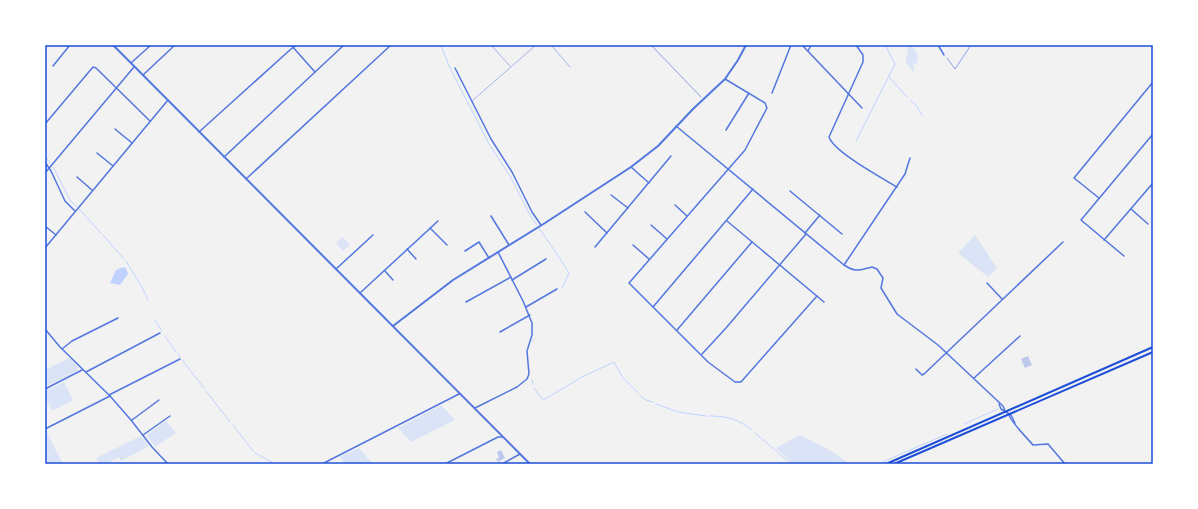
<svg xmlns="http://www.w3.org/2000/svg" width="1198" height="509" font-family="Figtree,sans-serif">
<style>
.green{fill:#dbe4f7}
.water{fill:#bfd3fe}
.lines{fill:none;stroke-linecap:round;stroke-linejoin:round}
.stream{stroke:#bfd3fe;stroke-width:1}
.building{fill:#bdc9ec}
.path{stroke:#1d4ed8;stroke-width:0.5}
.service{stroke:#5277de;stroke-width:0.5}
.minor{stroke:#5277de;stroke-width:1.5}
.tertiary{stroke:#5277de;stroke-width:2}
.secondary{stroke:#1d4ed8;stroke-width:2}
.neatline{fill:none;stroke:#1d4ed8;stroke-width:1.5}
</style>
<rect width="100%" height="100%" fill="#f2f2f2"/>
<g class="green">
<path d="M909 45C917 49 919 55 917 64L913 63 914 71H912L906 62V57L908 55 907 51Z"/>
<path d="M975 235 997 268 988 277 958 253Z"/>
<path d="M342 237 350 245 343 251 336 243Z"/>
<path d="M69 358 78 366 77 371 45 387V370Z"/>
<path d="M64 382 73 400 52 411 45 397V391Z"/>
<path d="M441 405 455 420 411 442 398 428Z"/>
<path d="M166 421 176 433 155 447 147 436 148 434Z"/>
<path d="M46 431 63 464H48L45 458V432Z"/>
<path d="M800 435 831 451 850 464H788L790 461 776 448Z"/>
<path d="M141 436 149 446 121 461 119 457 106 464H100L96 458Z"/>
<path d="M359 448 372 463 369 464H346L339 457Z"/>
</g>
<path class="water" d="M123 267 126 268 128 274 120 285 110 283 116 270Z"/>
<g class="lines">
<g class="stream">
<path d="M441 45 449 66 489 144 510 176 530 215 537 225"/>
<path d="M889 77 907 97"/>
<path d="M910 100 916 105 922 115"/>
<path d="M856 141 895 64 885 45"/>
<path d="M45 156 50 163"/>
<path d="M53 167 70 200 77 207"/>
<path d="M79 209 101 233"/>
<path d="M539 228 559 257 569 273 562 288"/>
<path d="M103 235 124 259"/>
<path d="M126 261 142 287 148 300"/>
<path d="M155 320 162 331"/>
<path d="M165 336 176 352"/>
<path d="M533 341 534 340"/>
<path d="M178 354 180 357"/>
<path d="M182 360 204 388"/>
<path d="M532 380 533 384"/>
<path d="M534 388 542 399H545L582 377 614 362 623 378 638 393"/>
<path d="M206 391 230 422"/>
<path d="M640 396 646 400 653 402"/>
<path d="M656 404 678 412 706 416"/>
<path d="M709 416C727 416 738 419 752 430"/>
<path d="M964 424 998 409"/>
<path d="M233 425 253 451"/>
<path d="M755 433 788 461"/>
<path d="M255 453 275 464"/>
<path d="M792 463 793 464"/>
<path d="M878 464 947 434"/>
</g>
</g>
<g class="building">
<path d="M1028 356 1032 365 1025 368 1021 359Z"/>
<path d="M501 450 505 458 498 462 496 459 499 458 497 452Z"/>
</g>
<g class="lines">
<g class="path">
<path d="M651 45 701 97"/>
<path d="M947 58 955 69 971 45"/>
</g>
<g class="service">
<path d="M491 45 510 66"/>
<path d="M551 45 570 67"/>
<path d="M472 101 536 45"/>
</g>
<g class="minor">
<path d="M291 45 315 72"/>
<path d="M802 45 862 108"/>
<path d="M856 45 863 55V62L829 137C834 152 882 178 897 187"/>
<path d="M938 45 944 55"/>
<path d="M808 51 811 45"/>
<path d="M131 63 151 45"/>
<path d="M53 66 70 45"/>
<path d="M455 68 491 139 512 172 532 212 541 225"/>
<path d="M143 75 175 45"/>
<path d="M725 79 765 103 767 108 745 150 629 283 708 362 735 382H741L817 296"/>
<path d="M772 93 791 45"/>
<path d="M45 124 93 67 96 68 150 121"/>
<path d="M676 126 844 265C857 273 859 270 872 267L877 269 883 278 881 288 897 314 938 345 1003 406 1005 411"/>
<path d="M115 129 132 143"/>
<path d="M726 130 749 93"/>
<path d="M199 132 291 49 297 45"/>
<path d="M97 153 113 166"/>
<path d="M224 157 344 45"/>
<path d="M45 162 51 171 65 201 75 211"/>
<path d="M631 167 649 183"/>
<path d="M45 173 134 67"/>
<path d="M77 177 92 190"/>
<path d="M246 179 391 45"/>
<path d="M790 191 842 234"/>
<path d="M611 195 628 208"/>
<path d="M1099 198 1074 178 1153 82"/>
<path d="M675 205 687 216"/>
<path d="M1131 209 1148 224"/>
<path d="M585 212 607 233"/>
<path d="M491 216 509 245"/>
<path d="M727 221 824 302"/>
<path d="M651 225 667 239"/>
<path d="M45 226 56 235"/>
<path d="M430 228 447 245"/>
<path d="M805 233 820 215"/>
<path d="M1104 240 1153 183"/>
<path d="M633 245 649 259"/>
<path d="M595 247 671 156"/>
<path d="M45 248 168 100"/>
<path d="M407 249 416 259"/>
<path d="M465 251 479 242 489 258"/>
<path d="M1124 256 1081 220 1153 134"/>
<path d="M844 265 905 174 910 158"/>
<path d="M336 269 373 235"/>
<path d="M385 271 393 280"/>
<path d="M512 280 546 259"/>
<path d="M987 283 1002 299"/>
<path d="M360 293 438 221"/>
<path d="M466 302 511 277"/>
<path d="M526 307 557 289"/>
<path d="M653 307 753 189"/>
<path d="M45 329 60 347 110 396 131 420 152 447 168 464"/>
<path d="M677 330 752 242"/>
<path d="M500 332 530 315"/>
<path d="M62 349 72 341 118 318"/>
<path d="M702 354 726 328 806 234"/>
<path d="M916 369 922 375 924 374 1063 242"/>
<path d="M86 372 160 333"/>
<path d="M974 378 1020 336"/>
<path d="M45 389 82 370"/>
<path d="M109 395 180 359"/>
<path d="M999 404 1001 409 1011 415 1015 423"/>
<path d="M475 408 517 387 527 379 529 374 527 351 532 335V323L523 301 498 252"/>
<path d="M1009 415C1010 421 1028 439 1033 445L1048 444 1065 464"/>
<path d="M132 420 159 400"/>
<path d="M45 429 110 396"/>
<path d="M143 435 170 416"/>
<path d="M322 464 459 394"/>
<path d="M445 464 498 437H503"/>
<path d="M502 464 520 454"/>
</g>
<g class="tertiary">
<path d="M113 45 530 464"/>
<path d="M393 326 453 280 545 223 631 167 658 146 693 109 725 79 738 60 746 45"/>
</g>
<g class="secondary">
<path d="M886 464 1153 347"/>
<path d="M894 464 1153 352"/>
</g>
</g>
<rect width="1198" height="509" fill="none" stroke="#ffffff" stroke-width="92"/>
<rect x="46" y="46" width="1106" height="417" class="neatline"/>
</svg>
